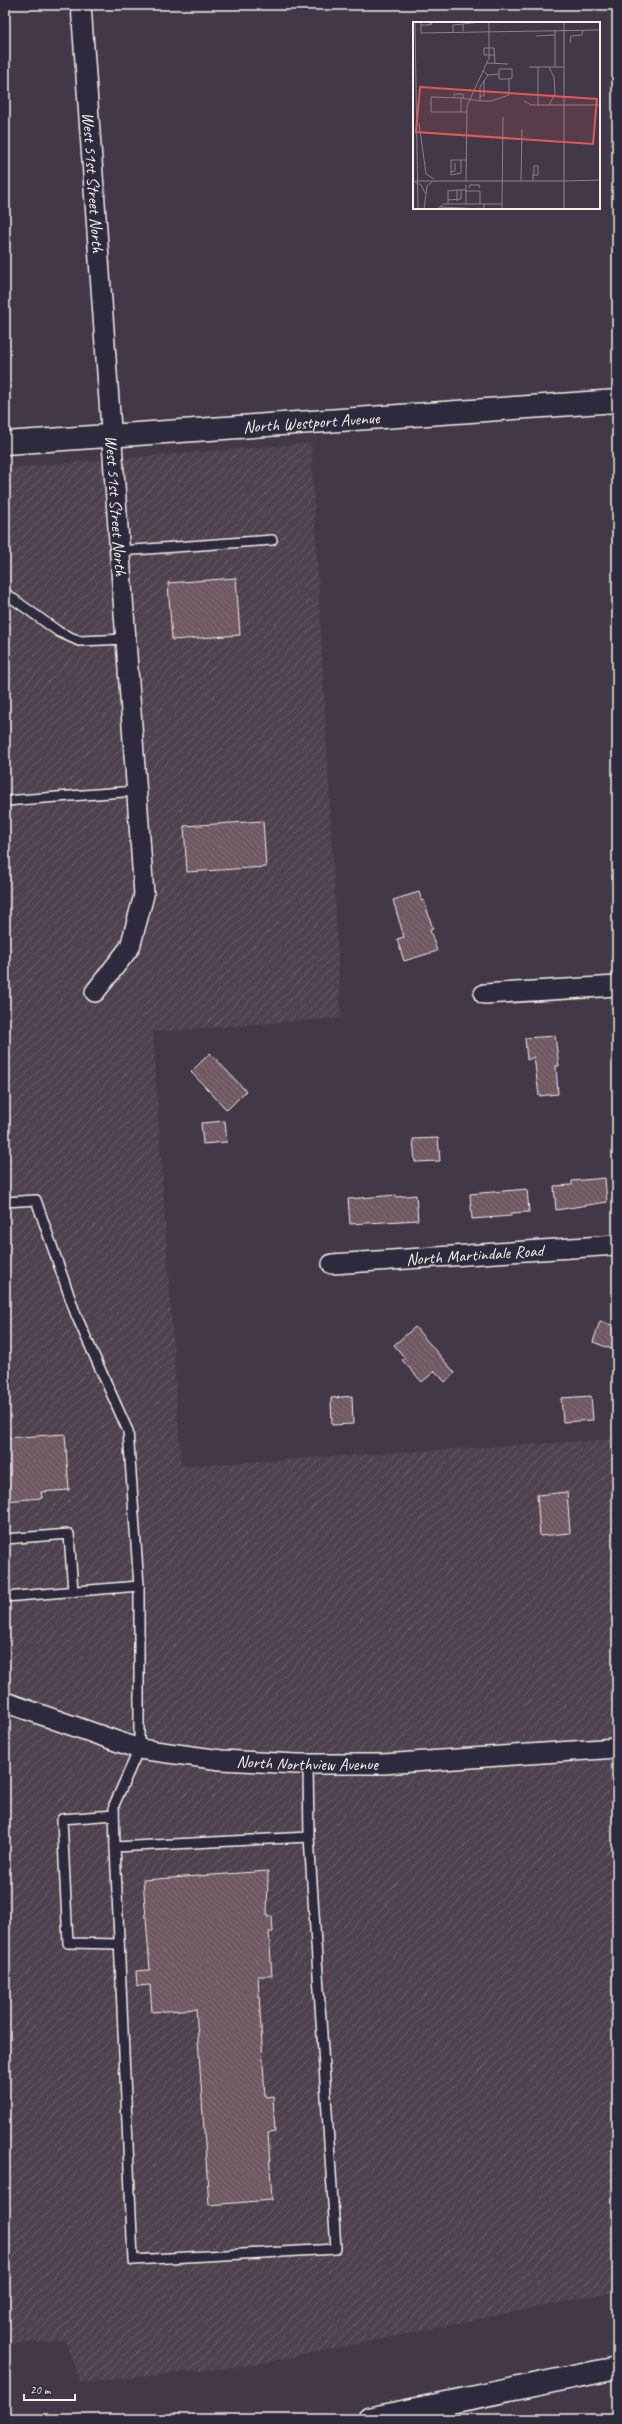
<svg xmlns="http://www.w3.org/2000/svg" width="622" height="2424" font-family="Caveat,sans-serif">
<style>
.industrial{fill:url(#industrial-furrows)}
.building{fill:url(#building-back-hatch);stroke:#f4f1e8}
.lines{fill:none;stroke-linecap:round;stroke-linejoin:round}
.lane-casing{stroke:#f4f1e8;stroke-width:12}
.street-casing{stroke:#f4f1e8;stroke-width:22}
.secondary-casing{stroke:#f4f1e8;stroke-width:25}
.highway-casing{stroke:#f4f1e8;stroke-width:25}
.lane{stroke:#2f2a3d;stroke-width:9}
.street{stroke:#2f2a3d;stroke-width:19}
.secondary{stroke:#2f2a3d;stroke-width:22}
.highway{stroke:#2f2a3d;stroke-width:22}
.labels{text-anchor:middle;stroke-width:3;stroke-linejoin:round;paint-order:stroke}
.street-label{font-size:17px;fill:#f4f1e8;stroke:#2f2a3d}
.inset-road{fill:none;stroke:#898288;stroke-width:1}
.view{fill:#de5a58;fill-opacity:0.15;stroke:#de5a58;stroke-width:2}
.inset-edge{fill:none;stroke:#f4f1e8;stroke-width:2}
</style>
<defs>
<pattern id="industrial-furrows" width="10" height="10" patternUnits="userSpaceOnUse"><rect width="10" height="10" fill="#504250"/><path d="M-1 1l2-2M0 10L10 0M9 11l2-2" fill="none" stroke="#6a5e69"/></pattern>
<pattern id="building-back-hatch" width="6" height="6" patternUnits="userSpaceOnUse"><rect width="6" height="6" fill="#6f5862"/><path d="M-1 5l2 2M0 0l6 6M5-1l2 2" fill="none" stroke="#847078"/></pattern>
</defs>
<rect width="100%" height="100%" fill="#423848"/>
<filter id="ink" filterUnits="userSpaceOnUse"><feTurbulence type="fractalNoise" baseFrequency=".025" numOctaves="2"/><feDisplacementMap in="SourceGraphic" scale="8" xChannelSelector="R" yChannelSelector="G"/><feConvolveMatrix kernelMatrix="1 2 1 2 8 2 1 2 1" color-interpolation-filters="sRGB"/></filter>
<g filter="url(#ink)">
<path class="industrial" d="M311 443 341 1018 153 1032 181 1466 617 1439V2291L253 2365 81 2383 65 2341 5 2344V468Z"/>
<g class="building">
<path d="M236 578 240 635 172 640 168 583Z"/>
<path d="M263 821 266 867 187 872 184 826Z"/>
<path d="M419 892 422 901 424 900 433 929 430 930 437 951 404 961 397 939 404 937 393 900Z"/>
<path d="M555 1036 559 1066H556L558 1094 539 1096 534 1057 527 1060 525 1038Z"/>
<path d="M210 1053 246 1091 227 1110 191 1072Z"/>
<path d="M225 1121 227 1142 203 1144 201 1123Z"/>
<path d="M438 1138 440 1161 415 1162 413 1139Z"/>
<path d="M605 1178 607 1202 556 1210 554 1186 572 1185V1181Z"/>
<path d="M527 1189 529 1212 511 1213V1216L472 1219 470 1194Z"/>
<path d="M396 1195V1197L416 1195 418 1220 350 1224 348 1199Z"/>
<path d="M600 1321 617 1327V1351L593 1342Z"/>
<path d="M415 1327 455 1373 445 1382 435 1371 422 1382 402 1360 405 1358 394 1345Z"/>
<path d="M352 1396 353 1424 332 1425 331 1398Z"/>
<path d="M591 1396 593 1420 563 1422 561 1398Z"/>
<path d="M65 1434 69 1490 41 1492 42 1498 5 1501V1438Z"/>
<path d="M567 1492 570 1533 540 1536 537 1495Z"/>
<path d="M268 1871 267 1917 272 1916 273 1932H269L272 1976H258L265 2097 273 2096 275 2132 268 2133 272 2200 209 2205 196 2009 152 2012 150 1985 137 1986 136 1971 150 1970 143 1880Z"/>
</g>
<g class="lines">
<g class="lane-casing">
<g id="lane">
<path d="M120 551 272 540"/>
<path d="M5 593 59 632 79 641 126 639"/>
<path d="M5 801 136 791"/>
<path d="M5 1202 36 1200 76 1315 128 1431 139 1586"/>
<path d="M5 1539 69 1534 73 1592"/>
<path d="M5 1597 139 1586V1749L114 1805 115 1847 309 1837 308 1764"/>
<path d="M114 1815 62 1819 68 1943 119 1944"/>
<path d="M115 1847 133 2260 336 2249 309 1837"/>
</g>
</g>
<g class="street-casing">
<g id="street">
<path id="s1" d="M81 5 144 895 130 947 95 992"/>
<path d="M484 994 617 986"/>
<path id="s2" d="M332 1264 617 1245"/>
<path id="s3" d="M5 1702 139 1749 221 1760 297 1764H383L617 1748"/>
</g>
</g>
<g class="secondary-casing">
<g id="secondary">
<path id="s4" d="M5 443 617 401"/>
</g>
</g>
<g class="highway-casing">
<path id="highway" d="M368 2419 617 2368"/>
</g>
<use href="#lane" class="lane"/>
<use href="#street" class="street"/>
<use href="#secondary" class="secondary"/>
<use href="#highway" class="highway"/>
</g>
</g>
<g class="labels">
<g class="street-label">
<text dy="6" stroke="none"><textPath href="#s1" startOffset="178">West 51st Street North</textPath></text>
<text dy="6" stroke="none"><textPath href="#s4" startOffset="307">North Westport Avenue</textPath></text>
<text dy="6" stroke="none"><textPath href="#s1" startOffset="502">West 51st Street North</textPath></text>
<text dy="6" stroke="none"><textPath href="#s2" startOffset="143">North Martindale Road</textPath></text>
<text dy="6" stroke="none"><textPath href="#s3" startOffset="311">North Northview Avenue</textPath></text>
</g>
</g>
<g transform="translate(413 22)">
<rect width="187" height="187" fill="#423848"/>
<path class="inset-road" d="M2 0 5 187M8 0V11L187 8M8 3H18L19 1 14 3M142 8V45M50 9V2L67 0M40 10V3L50 2M123 14 142 13M157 21 158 14 169 13 170 8M82 33H71V26H81L82 42M74 41 95 42M116 45H151M136 45 141 55 142 72 136 83M86 52V57H96M67 74H71V59M41 76V72H50V76M67 79H78L96 73V57L99 56V47H86V52L75 53M111 79 118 83H187M125 83V45M48 90H18V75L48 76M53 90H48V76L67 79V65L75 53 70 49M6 101 13 152 21 157M48 138V151L38 153V138H53M38 150 42 149V141M0 159 8 163 12 171M2 159H151M53 159 54 84 76 36V0M108 159 109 107M120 159V153L121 151V144H125V153H120M151 159 187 158M56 166 57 163H66L67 166M53 169H67V182M35 178V169L44 168M44 179V168H53M35 182V178L48 177V168M53 182V163M27 185 71 187V182M11 187 14 164 19 160M24 187 31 182H89M89 187 90 95M151 187V0"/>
<path class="view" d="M7 65 184 77 180 122 3 110Z"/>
<rect width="187" height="187" class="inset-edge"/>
</g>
<rect width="622" height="2424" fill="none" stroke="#2f2a3d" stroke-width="20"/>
<rect x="10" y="10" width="602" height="2404" fill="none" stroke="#f4f1e8" stroke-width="1.5" filter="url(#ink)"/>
<path d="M24 2394v6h51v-6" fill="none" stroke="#f4f1e8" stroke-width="2"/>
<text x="30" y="2394" font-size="12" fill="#f4f1e8" stroke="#2f2a3d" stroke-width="3" paint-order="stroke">20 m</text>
</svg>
